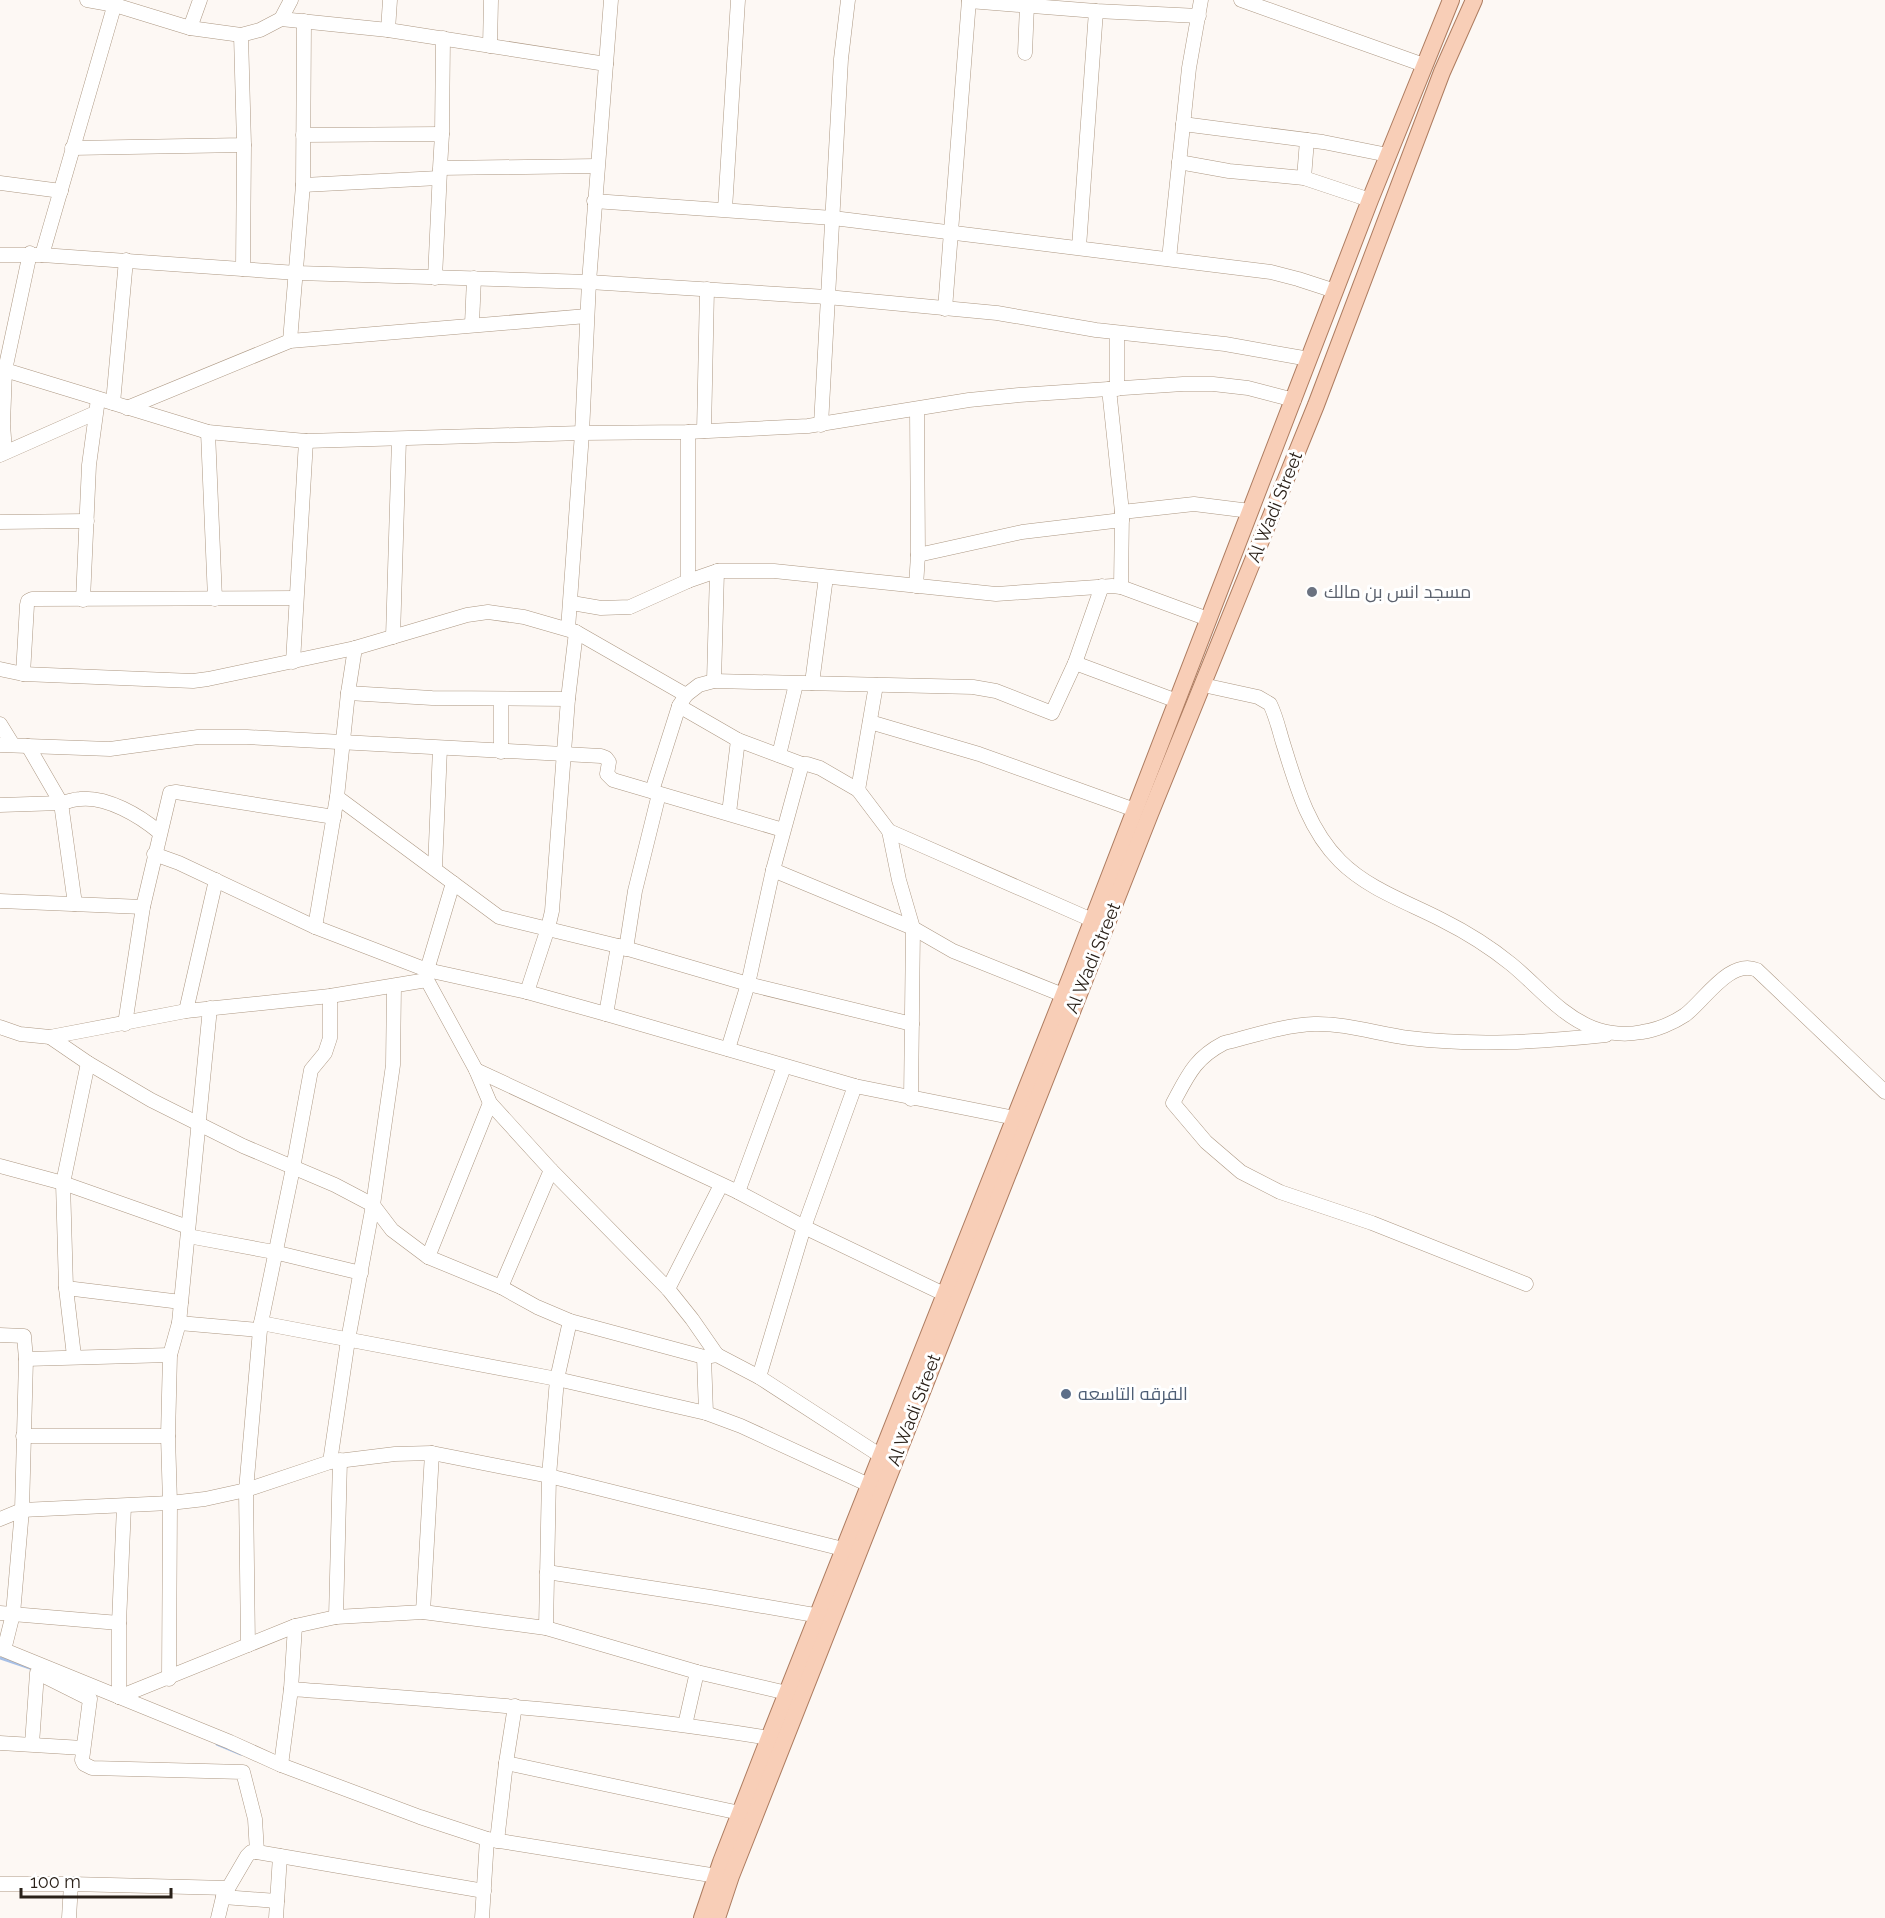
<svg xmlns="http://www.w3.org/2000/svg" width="1885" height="1918" font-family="Raleway,Cairo,sans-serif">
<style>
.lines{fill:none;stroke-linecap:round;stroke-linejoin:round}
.stream{stroke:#a7c0e7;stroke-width:3}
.minor-casing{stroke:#ad9883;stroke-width:15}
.major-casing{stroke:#ad7c60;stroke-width:18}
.minor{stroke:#fff;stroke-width:14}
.major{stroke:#f8ceb7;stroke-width:16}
.worship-dot{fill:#6b7280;stroke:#fff;stroke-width:2}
.service-dot{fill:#5c6f8a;stroke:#fff;stroke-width:2}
.labels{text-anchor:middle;stroke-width:6;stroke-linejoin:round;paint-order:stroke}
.street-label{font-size:18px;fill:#2a2119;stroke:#fff}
.worship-label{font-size:18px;fill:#5b616d;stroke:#fff;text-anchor:start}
.service-label{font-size:18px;fill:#4e5e75;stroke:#fff;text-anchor:start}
</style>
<rect width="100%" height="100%" fill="#fdf8f4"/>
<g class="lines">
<g class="stream">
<path d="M0 1658 30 1668"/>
<path d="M217 1744 241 1754"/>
</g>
<g class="minor-casing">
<g id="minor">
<path d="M87 0 115 5 190 28 200 0"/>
<path d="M1241 0 1424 65"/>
<path d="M969 1 1096 11 1199 16"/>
<path d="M281 19 388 30 606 64"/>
<path d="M190 28 241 35 260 30 281 19 291 0"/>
<path d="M388 30 390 0"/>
<path d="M490 46 491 0"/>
<path d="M1025 53 1027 5"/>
<path d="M1183 124 1323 142 1388 155"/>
<path d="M442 134 443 38"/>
<path d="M303 135 442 134 440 168 597 166"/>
<path d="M72 148 244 145 241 35"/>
<path d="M1179 162 1229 171 1304 178 1370 200"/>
<path d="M1304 178 1307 140"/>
<path d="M0 183 61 191"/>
<path d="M303 185 439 178"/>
<path d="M594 201 833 218 1271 272 1298 279 1335 291"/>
<path d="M725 209 738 0"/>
<path d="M1079 247 1096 11"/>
<path d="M30 253 5 370 208 432 306 441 582 433 688 432 808 426 969 400 1019 395 1183 384H1213L1248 388 1294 400"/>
<path d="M0 255H42L116 0"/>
<path d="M42 255 297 273 589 282 827 297 997 313 1096 330 1225 344 1309 359"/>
<path d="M1169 259 1189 68 1201 0"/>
<path d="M243 269 244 145"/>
<path d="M435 278 440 170"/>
<path d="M945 309 969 0"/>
<path d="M472 324 474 278"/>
<path d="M1117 333V389"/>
<path d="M290 341 303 185 304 21"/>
<path d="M0 369 5 370 3 424 5 452"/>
<path d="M1109 389 1122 512 1121 587"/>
<path d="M113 403 126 260"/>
<path d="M127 408 290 341 587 316"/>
<path d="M821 425 841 59 848 0"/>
<path d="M704 431 707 289"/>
<path d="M208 432 215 599"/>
<path d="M0 455 95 413"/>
<path d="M1122 512 1194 504 1250 511"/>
<path d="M0 522 87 521"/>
<path d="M918 555 1022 532 1122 520"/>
<path d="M688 581V432"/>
<path d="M916 586 918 555 917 409"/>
<path d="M83 600 89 465 98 399"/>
<path d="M572 603 601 608 630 607 688 581 717 571H774L996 594 1112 586 1121 587 1208 619"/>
<path d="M568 629 582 433 589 282 611 0"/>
<path d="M393 637 399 439"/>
<path d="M293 662 306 441"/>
<path d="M1075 663 1177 701"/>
<path d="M0 669 23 674 193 681 208 679 355 648 467 615 488 612 524 617 576 632 686 695 679 706 738 740 802 764H807L820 768 858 790 889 831 1092 920"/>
<path d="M23 674 27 605 28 601 32 599 296 598"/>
<path d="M714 681 717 571"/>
<path d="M812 683 826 577"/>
<path d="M1203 685 1258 697 1270 704C1276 716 1279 730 1283 743 1296 785 1308 829 1340 861 1368 889 1407 902 1442 920 1466 932 1490 947 1511 964 1538 986 1560 1015 1593 1028 1608 1034 1627 1035 1642 1032 1656 1030 1673 1023 1685 1015 1704 1001 1730 958 1757 970L1885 1092"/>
<path d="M348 693 432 698 568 699"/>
<path d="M686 695 699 685 714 681 973 687 996 691 1052 713 1075 663 1102 586"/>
<path d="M501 699V752"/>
<path d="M870 722 979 754 1135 810"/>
<path d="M0 724 13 745"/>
<path d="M0 745 110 749 198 737H247L601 756 606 758 609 762 607 774 613 780 783 830"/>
<path d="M28 746 61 803C67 802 74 799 80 799 107 796 140 816 159 832"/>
<path d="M779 755 796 684"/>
<path d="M858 790 876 685"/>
<path d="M652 791 679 706"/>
<path d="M337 797 499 917 618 946 748 984 912 1024"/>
<path d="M0 805 61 803 75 904"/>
<path d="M729 813 738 740"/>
<path d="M889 831 899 880 913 928 911 1099"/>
<path d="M154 854 179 863 315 927 427 970 453 883"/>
<path d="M435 868 440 748"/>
<path d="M773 870 913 928 953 951 1063 995"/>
<path d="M0 901 143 907"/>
<path d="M315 927 337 797 348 693 355 648"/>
<path d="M626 949 635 891 659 794"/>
<path d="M427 980 476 1070 490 1103 551 1170 668 1289 692 1319 717 1355"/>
<path d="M527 992 548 928 552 911 568 699 576 632"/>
<path d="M186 1011 216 880"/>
<path d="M606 1014 618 946"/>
<path d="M125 1024 143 907 170 793 176 792 334 817"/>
<path d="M0 1027 20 1034 50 1037 186 1011 330 996 427 980V970L527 992 606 1014 855 1086 1015 1118"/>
<path d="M50 1037 88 1063 151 1100 243 1146 335 1185 373 1205 392 1230 428 1257 501 1287 537 1307 570 1321 704 1357 717 1355 759 1377 881 1456"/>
<path d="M728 1049 748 984 773 870 802 764"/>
<path d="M476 1070 738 1192 804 1227 944 1294"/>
<path d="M0 1166 63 1183 188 1227"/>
<path d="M738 1192 784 1067"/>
<path d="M188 1236 274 1252 361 1273"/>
<path d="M428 1257 490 1103"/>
<path d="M1526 1284 1372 1223 1280 1192 1241 1172 1206 1142 1173 1103C1188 1075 1195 1058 1224 1043 1252 1036 1285 1025 1314 1024 1346 1023 1378 1034 1409 1038 1475 1046 1541 1042 1606 1035"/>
<path d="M501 1287 551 1170"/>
<path d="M66 1288 181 1302"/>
<path d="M668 1289 721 1185"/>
<path d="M179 1323 260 1330 261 1323 557 1379 706 1413 741 1426 869 1485"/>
<path d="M261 1323 293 1168 311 1070 325 1053 330 1038V996"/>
<path d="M0 1335 24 1336 26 1359 22 1510 13 1614 4 1650 230 1742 281 1765 420 1817 487 1839 717 1876"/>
<path d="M74 1356 66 1288 63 1183 88 1063"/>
<path d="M704 1357 706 1413"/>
<path d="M26 1359 170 1355"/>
<path d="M759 1377 804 1227 855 1086"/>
<path d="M23 1436H168"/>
<path d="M330 1462 348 1340 373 1205 393 1065 394 986"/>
<path d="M0 1519 22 1510 170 1503 205 1499 246 1490 330 1462 395 1454 432 1453 549 1476 843 1549"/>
<path d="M547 1572 710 1597 826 1617"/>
<path d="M423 1612 432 1453"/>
<path d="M0 1613 119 1623"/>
<path d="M336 1617 340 1460"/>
<path d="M546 1628 549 1476 557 1379 570 1321"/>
<path d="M248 1645 246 1490 260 1330"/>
<path d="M46 1677 90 1699 82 1760 84 1764 92 1768 243 1772 255 1819 257 1852"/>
<path d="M169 1679 170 1503 168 1436 170 1355 179 1323 210 1008"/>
<path d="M291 1689C451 1701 610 1712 769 1738"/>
<path d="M119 1697 295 1626 336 1617 423 1612 546 1628 697 1672 787 1693"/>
<path d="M119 1697V1623L124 1506"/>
<path d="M685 1725 697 1672"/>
<path d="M0 1743 83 1748"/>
<path d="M32 1744 37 1673"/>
<path d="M506 1763 515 1706"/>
<path d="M281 1765 291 1689 295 1626"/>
<path d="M497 1841 506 1763 740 1813"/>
<path d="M0 1884H71L228 1888"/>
<path d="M223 1897 247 1856 251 1852H257L484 1891"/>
<path d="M69 1918 71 1884"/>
<path d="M218 1918 223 1897 277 1901"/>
<path d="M276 1918 280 1856"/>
<path d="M482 1918 487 1839"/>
</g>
</g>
<g class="major-casing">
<g id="major">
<path d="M702 1918 721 1862 769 1738 1071 976 1370 200 1451 0"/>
<path d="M717 1918 731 1876 1150 814 1316 405 1442 72 1474 0"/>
</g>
</g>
<use href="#minor" class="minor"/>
<use href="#major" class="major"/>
</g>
<circle class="worship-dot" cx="1312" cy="592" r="6"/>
<circle class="service-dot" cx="1066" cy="1394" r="6"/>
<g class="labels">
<g class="street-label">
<text transform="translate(1275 507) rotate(-68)" y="6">Al Wadi Street</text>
<text transform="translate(1093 958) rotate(-68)" y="6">Al Wadi Street</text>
<text transform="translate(914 1410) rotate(-69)" y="6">Al Wadi Street</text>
</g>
<g class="worship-label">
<text x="1324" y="598">مسجد انس بن مالك</text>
</g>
<g class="service-label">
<text x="1078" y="1400">الفرقه التاسعه</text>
</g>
</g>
<path d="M21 1888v9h150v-9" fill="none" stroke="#2a2119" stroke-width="3"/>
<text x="30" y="1888" font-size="18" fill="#2a2119" stroke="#ffffff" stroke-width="4.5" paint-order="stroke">100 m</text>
</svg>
